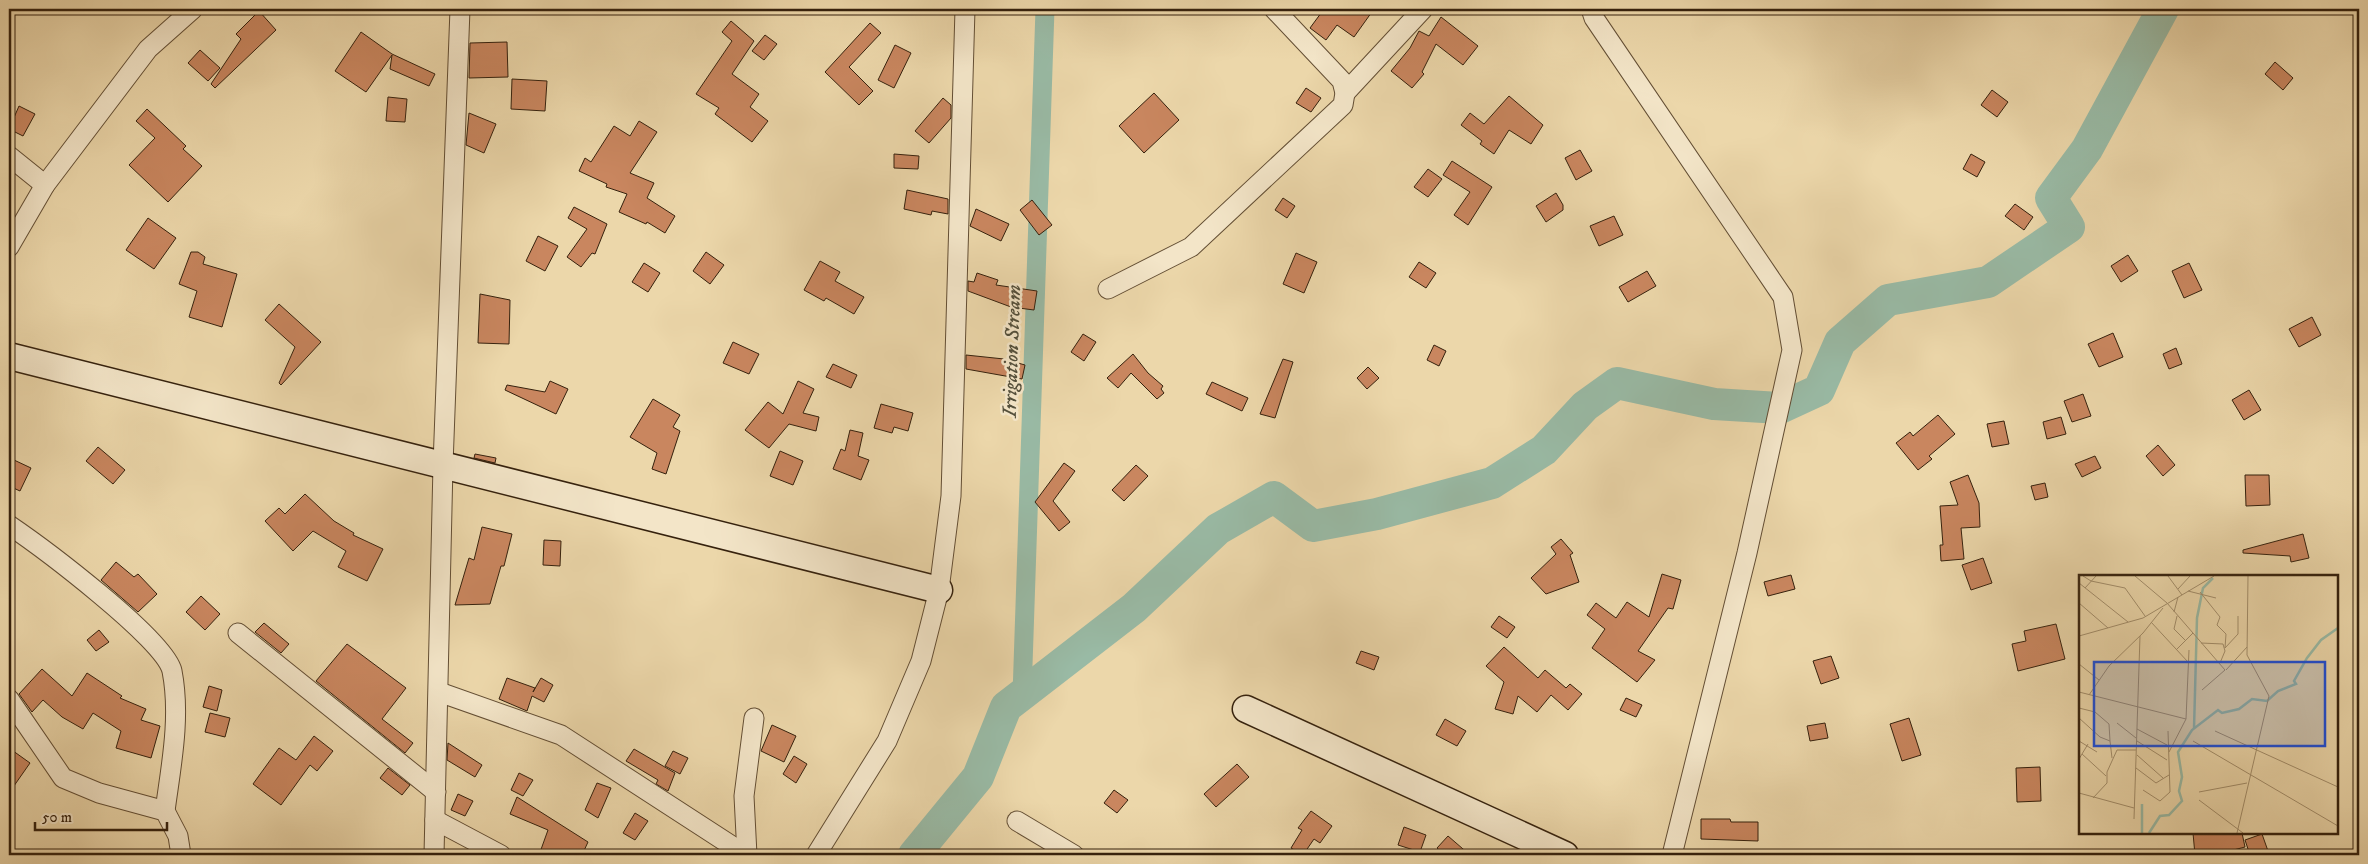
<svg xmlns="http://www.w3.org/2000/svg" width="2368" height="864" font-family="'IM FELL DW Pica',serif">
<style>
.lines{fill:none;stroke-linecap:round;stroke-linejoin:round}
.canal{stroke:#99baa5;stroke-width:19}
.river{stroke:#99baa5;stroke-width:32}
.building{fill:#c9865f;stroke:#35210d}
.street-casing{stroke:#634e34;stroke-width:21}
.secondary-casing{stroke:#35210d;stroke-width:29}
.street{stroke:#f3e5c8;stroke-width:19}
.secondary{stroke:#f3e5c8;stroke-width:26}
.labels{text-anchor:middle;stroke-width:5;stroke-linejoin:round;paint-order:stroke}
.water-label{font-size:20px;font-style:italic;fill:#534f3b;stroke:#f3e5c8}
.inset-river{fill:none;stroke:#99baa5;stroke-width:2.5}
.inset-road{fill:none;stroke:#a38e6b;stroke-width:1}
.view{fill:#1d4ed8;fill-opacity:0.15;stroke:#1d4ed8;stroke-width:2.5}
.inset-edge{fill:none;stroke:#35210d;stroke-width:2.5}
</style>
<rect width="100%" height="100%" fill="#ecd7aa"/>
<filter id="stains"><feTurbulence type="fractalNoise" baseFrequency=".004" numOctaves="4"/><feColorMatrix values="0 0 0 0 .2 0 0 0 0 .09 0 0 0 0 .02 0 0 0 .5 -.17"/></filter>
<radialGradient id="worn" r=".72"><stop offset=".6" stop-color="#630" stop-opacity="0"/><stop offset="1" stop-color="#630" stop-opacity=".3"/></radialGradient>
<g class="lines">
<path class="canal" d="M1022 695 1045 9"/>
<path class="river" d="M914 855 978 777 1006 707 1134 608 1218 529 1274 497 1313 526 1377 514 1492 483 1544 450 1585 406 1617 383 1714 404 1780 408 1819 390 1840 342 1888 300 1988 282 2069 227 2051 198 2087 149 2163 9"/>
</g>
<g class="building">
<path d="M1324 9H1374L1354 37 1337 25 1326 40 1310 28Z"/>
<path d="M259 11 276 30 215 88 211 84 241 39 236 34Z"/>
<path d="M1441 17 1478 46 1463 65 1436 44 1422 72 1424 74 1412 88 1391 71 1410 48 1419 31 1429 36Z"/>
<path d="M731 21 754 41 732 74 759 94 750 107 768 121 752 142 715 114 719 108 696 94 732 41 722 32Z"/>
<path d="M870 23 881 33 849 67 873 91 859 105 825 72Z"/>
<path d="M361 32 392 54 435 74 429 86 390 69 392 55 366 92 335 71Z"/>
<path d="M765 35 777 44 764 60 752 51Z"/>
<path d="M507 42 508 77 469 78 470 43Z"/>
<path d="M895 45 911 53 894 88 878 80Z"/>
<path d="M200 50 220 68 208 81 188 63Z"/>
<path d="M2275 62 2293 78 2283 90 2265 74Z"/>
<path d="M512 79 547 81 545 111 511 109Z"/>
<path d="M1306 88 1321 98 1311 112 1296 103Z"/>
<path d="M1992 90 2008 102 1997 117 1981 105Z"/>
<path d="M1154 93 1179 120 1144 153 1119 126Z"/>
<path d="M1509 96 1543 125 1531 144 1509 130 1494 154 1480 144 1482 141 1461 125 1470 113 1484 124Z"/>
<path d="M388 97 407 99 405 122 386 121Z"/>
<path d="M943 98 951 105V118L929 143 915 131Z"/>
<path d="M19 106 35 114 23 136 9 129Z"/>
<path d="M147 109 186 146 183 149 202 166 168 202 129 165 155 138 136 121Z"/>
<path d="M469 113 496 124 484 153 466 145Z"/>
<path d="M639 121 657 132 630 173 654 183 647 198 675 216 665 233 647 222 646 224 619 212 627 194 606 187 607 184 579 171 585 158 591 162 614 126 630 136Z"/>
<path d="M1580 150 1592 171 1576 180 1565 158Z"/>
<path d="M894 154 919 156 918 169 894 168Z"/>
<path d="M1971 154 1985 162 1977 177 1963 169Z"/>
<path d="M1452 161 1492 187 1468 225 1454 215 1470 192 1443 175Z"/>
<path d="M1428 169 1442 179 1428 197 1414 187Z"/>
<path d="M907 190 948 199V214L932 211 931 215 904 209Z"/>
<path d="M1556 193 1563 205V210L1546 222 1536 206Z"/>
<path d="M1283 198 1295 206 1287 218 1275 210Z"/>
<path d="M1032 200 1052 225 1039 235 1020 210Z"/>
<path d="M2015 204 2033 217 2024 230 2005 216Z"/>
<path d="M574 207 607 224 595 254 592 253 581 267 567 257 587 229 568 218Z"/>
<path d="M976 209 1009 224 1001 241 970 226Z"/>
<path d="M1614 216 1623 235 1599 246 1590 226Z"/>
<path d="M148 218 176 238 154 269 126 250Z"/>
<path d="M538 236 558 246 545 271 526 261Z"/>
<path d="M191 252H198L205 257 203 264 237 274 222 327 189 317 197 291 179 284Z"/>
<path d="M706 252 724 265 710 284 693 271Z"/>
<path d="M1296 253 1317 262 1304 293 1283 284Z"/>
<path d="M2128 255 2138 271 2121 282 2111 266Z"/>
<path d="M820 261 840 272 835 281 864 297 854 314 826 298 824 301 804 290Z"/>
<path d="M1419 262 1436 273 1426 288 1409 277Z"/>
<path d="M644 263 660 273 648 292 632 282Z"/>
<path d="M2189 263 2202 290 2184 298 2172 271Z"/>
<path d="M1647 271 1656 286 1628 302 1619 287Z"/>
<path d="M977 273 998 280 996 285 1037 291 1034 310 1011 307 968 291V281L974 282Z"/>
<path d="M480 294 510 300 509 344 478 343Z"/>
<path d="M279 304 321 342 281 385 279 383 295 347 265 320Z"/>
<path d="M2312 317 2321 335 2299 347 2289 329Z"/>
<path d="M2113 333 2123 357 2099 367 2088 344Z"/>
<path d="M1083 334 1096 342 1084 361 1071 352Z"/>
<path d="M733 342 759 354 749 374 723 363Z"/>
<path d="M1434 345 1446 351 1439 366 1427 360Z"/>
<path d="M2176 348 2182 364 2169 369 2163 354Z"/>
<path d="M1133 354 1148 373 1163 386 1161 389 1164 393 1157 399 1131 373 1118 388 1107 378Z"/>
<path d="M966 355 1004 359 1025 365 1022 379 966 369Z"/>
<path d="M1283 359 1293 362 1275 418 1260 414Z"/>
<path d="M833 364 857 375 851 388 826 377Z"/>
<path d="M1368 367 1379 378 1367 389 1357 378Z"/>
<path d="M550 381 568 389 556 414 505 390 507 385 545 392Z"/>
<path d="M798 381 814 389 803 413 819 417 816 431 789 424 769 448 745 430 768 402 783 414Z"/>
<path d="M1212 382 1248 398 1242 411 1206 394Z"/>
<path d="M2249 390 2261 410 2244 420 2232 400Z"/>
<path d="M2083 394 2091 416 2072 422 2064 401Z"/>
<path d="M653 399 680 415 673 427 680 431 666 474 652 469 657 453 630 437Z"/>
<path d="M881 404 913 413 908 431 894 427 892 433 874 428Z"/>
<path d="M1938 415 1955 434 1929 456 1932 459 1918 470 1896 443 1910 432 1913 436Z"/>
<path d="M2061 417 2066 434 2047 439 2043 422Z"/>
<path d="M2004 421 2009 444 1992 447 1987 424Z"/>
<path d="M850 430 863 433 858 456 869 460 861 480 833 469 841 449 845 451Z"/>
<path d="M2158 445 2175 465 2163 476 2146 456Z"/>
<path d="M98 447 125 470 113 484 86 461Z"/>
<path d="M780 451 803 461 793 485 770 476Z"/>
<path d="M475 454 496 458 495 463 474 458Z"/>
<path d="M2095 456 2101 468 2082 477 2075 464Z"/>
<path d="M14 460 31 468 20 491 9 486V471Z"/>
<path d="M1064 463 1075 471 1053 501 1070 522 1059 531 1035 502Z"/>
<path d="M1136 465 1148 476 1124 501 1112 490Z"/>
<path d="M1968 475 1979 503 1980 527 1961 528 1964 559 1941 561 1940 545H1943L1940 506 1958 505 1950 482Z"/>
<path d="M2245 475H2269L2270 505 2246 506Z"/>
<path d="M2045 483 2048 497 2035 500 2031 486Z"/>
<path d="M305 494 334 521 354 533 353 535 383 549 367 581 338 567 346 551 313 531 293 551 265 521 279 508 285 514Z"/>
<path d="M482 527 512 534 504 566H501L490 604 455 605 469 558 474 560Z"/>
<path d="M2303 534 2309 558 2291 562 2290 556 2243 553V550Z"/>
<path d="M1561 539 1573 553 1570 555 1579 582 1546 594 1531 578 1556 554 1551 547Z"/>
<path d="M544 540 561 541 560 566 543 565Z"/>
<path d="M1983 558 1992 583 1971 590 1962 565Z"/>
<path d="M116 562 134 577 138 574 157 594 138 612 101 580Z"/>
<path d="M1662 574 1681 580 1673 609 1668 608 1638 651 1655 660 1637 682 1592 648 1605 629 1587 615 1596 603 1616 618 1627 602 1649 617Z"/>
<path d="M1791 575 1795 589 1768 596 1764 582Z"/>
<path d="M201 596 220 614 205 630 186 612Z"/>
<path d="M1499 616 1515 627 1507 638 1491 627Z"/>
<path d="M264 623 289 644 281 653 255 632Z"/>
<path d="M2056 624 2065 659 2018 671 2012 644 2026 641 2024 631Z"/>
<path d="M99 630 109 642 96 651 87 640Z"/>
<path d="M347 644 406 688 382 719 413 743 405 753 316 681Z"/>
<path d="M1504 647 1538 678 1545 670 1566 688 1570 684 1582 694 1568 710 1551 695 1537 712 1518 696 1513 714 1495 709 1504 682 1486 666Z"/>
<path d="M1361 651 1379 657 1374 670 1356 663Z"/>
<path d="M1831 656 1839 678 1821 684 1813 661Z"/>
<path d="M42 669 72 696 87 673 122 696 120 698 146 709 141 720 160 726 151 758 116 748 121 731 93 713 83 729 62 717 43 700 32 712 19 694Z"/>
<path d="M507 678 535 688 533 692 541 678 553 685 544 702 532 696 527 711 499 699Z"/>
<path d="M209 686 222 690 217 711 203 707Z"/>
<path d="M1626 698 1642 705 1636 717 1620 710Z"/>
<path d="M210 713 230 718 225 737 205 732Z"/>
<path d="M1909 718 1921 755 1902 761 1890 724Z"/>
<path d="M1445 719 1466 731 1457 746 1436 735Z"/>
<path d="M1825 723 1828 738 1810 741 1807 726Z"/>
<path d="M772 725 796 736 784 762 761 751Z"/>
<path d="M314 736 333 751 317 771 310 765 281 805 253 784 279 748 296 760Z"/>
<path d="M448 743 482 765 475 777 447 760Z"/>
<path d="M9 748 30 763 9 793Z"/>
<path d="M634 749 675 773 668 791 656 784 658 780 626 761Z"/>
<path d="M673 751 688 758 680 774 665 766Z"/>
<path d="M794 756 807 764 796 783 783 774Z"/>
<path d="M1237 764 1249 777 1216 807 1204 794Z"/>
<path d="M2040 767 2041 801 2017 802 2016 768Z"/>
<path d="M388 768 410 785 402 795 380 778Z"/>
<path d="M519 773 533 780 523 796 511 790Z"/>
<path d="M597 783 611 788 598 818 585 810Z"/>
<path d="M1114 790 1128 800 1117 813 1104 803Z"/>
<path d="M458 794 473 801 465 816 451 810Z"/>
<path d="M517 797 588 842 582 855H539L548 830 510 814Z"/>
<path d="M1311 811 1332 826 1320 843 1314 839 1303 855 1291 848 1302 830 1298 828Z"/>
<path d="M635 813 648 821 635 840 623 833Z"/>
<path d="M1701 819H1730L1731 822H1758V841L1701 839Z"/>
<path d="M1404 827 1426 835 1420 852 1398 845Z"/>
<path d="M2193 833H2242L2245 847 2218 854 2195 855Z"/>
<path d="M2262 834 2268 851 2250 855 2245 840Z"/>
<path d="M1448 836 1470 855H1445L1437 848Z"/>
</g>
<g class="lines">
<g class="street-casing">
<g id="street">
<path d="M1591 9 1594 18 1783 297 1792 350 1747 553 1672 855"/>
<path d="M1345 93 1423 9"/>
<path d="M9 156 45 185"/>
<path d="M9 247 45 185 148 49 193 9"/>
<path d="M1108 289 1191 247 1343 105 1345 93 1342 81 1274 9"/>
<path d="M9 525C40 546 165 639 172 671 181 717 171 766 165 811"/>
<path d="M238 633 436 792"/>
<path d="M439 692 561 735 746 855"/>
<path d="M9 699 63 778 99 793 165 811 178 836 181 855"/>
<path d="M435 820 501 855"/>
<path d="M1017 821 1074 855"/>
<path d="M434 855 443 465 460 9"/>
<path d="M747 855 744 796 754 718"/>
<path d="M816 855 887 741 921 661 939 590 951 496 965 9"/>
</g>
</g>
<g class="secondary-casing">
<g id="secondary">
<path d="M9 356 939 590"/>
<path d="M1246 709 1565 855"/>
</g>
</g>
<use href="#street" class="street"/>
<use href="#secondary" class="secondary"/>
</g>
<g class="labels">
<g class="water-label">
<text transform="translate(1011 351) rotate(-88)" y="7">Irrigation Stream</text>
</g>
</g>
<g transform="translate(2079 575)">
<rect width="259" height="259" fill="#ecd7aa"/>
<path class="inset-river" d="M115 154 118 43 124 13 134 3M63 229V258M70 258 81 241 90 240 103 226 100 216 103 202 99 177 113 155 139 135 143 138 160 134 173 124 188 126 199 116 217 109 215 106 228 83 242 65 259 53"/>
<path class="inset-road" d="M4 1 12 6 46 13 66 41M56 1 88 28 146 95 123 115M89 1 103 20M0 8 49 47M6 13 17 1M99 14 111 1M109 16 137 23M121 17 141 42 138 50 147 59 146 73 159 59V41M0 28 29 53M95 37 99 22M98 41 95 54 106 65M72 47 109 87M0 61 64 43 135 1M122 68 144 69 146 76 141 88M97 75 114 58M0 89 20 105M147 95 168 72M0 117 107 144M10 120 30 91 64 58 84 33M0 133 16 137 30 149 31 166M0 143 21 162 31 166 33 183M38 148 57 163M58 154 88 170M136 156 259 212M0 166 18 177M58 166 88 185M114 166 259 251M90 177 107 144 110 75M3 179 27 201M58 180 84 203M0 184 9 169M57 193 77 208 90 200M64 215 81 226 91 217 89 156M120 217 168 208M0 218 55 233M14 223 28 208V197L38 175H57M120 225 164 258M55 244 61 61M158 258 190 121 168 80 169 1"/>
<path class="view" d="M15 87H246V171H15Z"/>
<rect width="259" height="259" class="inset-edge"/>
</g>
<rect width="2368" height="864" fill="none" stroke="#ecd7aa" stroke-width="30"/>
<rect x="10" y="10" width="2348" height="844" fill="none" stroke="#35210d" stroke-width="2.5"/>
<rect x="15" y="15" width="2338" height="834" fill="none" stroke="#35210d"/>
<path d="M35 822v8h132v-8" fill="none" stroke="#35210d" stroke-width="2.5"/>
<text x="42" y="822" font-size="15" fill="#35210d" stroke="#f3e5c8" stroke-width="4" paint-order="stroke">50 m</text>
<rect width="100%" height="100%" filter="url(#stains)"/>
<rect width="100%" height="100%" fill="url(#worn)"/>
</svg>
